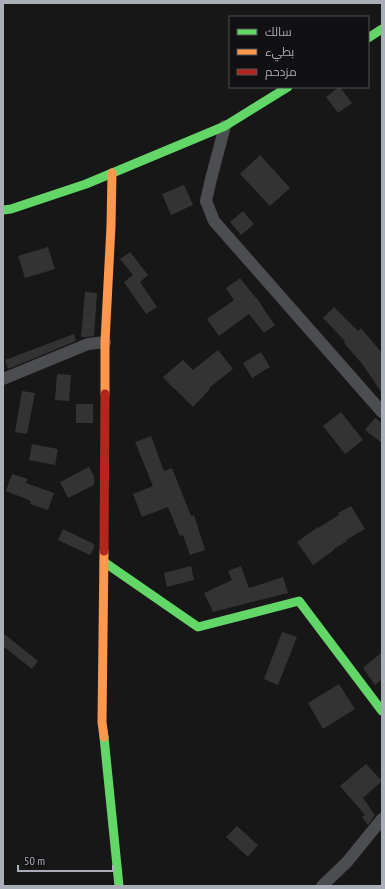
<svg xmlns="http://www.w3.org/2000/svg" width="385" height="889" font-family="'PT Sans Narrow',Cairo,sans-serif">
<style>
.building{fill:#333334}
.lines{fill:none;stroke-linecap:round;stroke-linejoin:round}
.street{stroke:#4c4d50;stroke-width:12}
.fast{stroke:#63d668;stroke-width:9}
.slow{stroke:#ff974d;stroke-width:9}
.jam{stroke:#b3261e;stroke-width:9}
</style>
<rect width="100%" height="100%" fill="#171717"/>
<g class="building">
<path d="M339 87H340L352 103 338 113 326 97Z"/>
<path d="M260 155 290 188 270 206 240 174Z"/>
<path d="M184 185 193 205 171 215 162 194Z"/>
<path d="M243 211 254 224 241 235 230 222Z"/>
<path d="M48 247 55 269 25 278 18 256Z"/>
<path d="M130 252 148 275 140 282 157 307 146 314 124 282 133 275 120 259Z"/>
<path d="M240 278 256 298H257L267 314 275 325 264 333 249 314 219 336 207 319 234 300 226 288Z"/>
<path d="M85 292 97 293 94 336 85 337H81Z"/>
<path d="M334 307 358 331 361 328 382 353V393L363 365 344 343 345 341 323 318Z"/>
<path d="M74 334 76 341 8 369 5 360Z"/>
<path d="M218 350 233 369 209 388 210 389 193 407 174 388V389L163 377 183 360 193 370Z"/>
<path d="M261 352 270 367 252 378 243 363Z"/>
<path d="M57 374 71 375 69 401 55 400Z"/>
<path d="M22 391 35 393 27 434 15 432Z"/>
<rect x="76" y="404" width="17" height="19"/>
<path d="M341 412 363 440 345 454 323 426Z"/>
<path d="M375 418 382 423V443L365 430Z"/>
<path d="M151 436 164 471 172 468 191 516 194 515 205 550 190 555 183 535 180 536 168 507 142 517 133 494 153 486 135 442Z"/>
<path d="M32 444 58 449 55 465 29 460Z"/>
<path d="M89 467 94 476V485L68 498 60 482Z"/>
<path d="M12 474 28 479 26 483 54 493 48 510 30 504 31 501 6 491Z"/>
<path d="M351 506 365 529 346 540 347 541 334 549V550L313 565 297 542 318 527V528L339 515 338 513Z"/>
<path d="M63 529 94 544V548L90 555 58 540Z"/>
<path d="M191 566 194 580 167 587 164 573Z"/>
<path d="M241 566 249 588 283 577 288 593 213 612 204 593 232 580 228 571Z"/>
<path d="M282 632 297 637 278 685 264 679Z"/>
<path d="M3 633 38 661 32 669 3 646Z"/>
<path d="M382 652V679L375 685 363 668Z"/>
<path d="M339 684 355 709 323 729 308 703Z"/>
<path d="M366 764 382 781 363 798 375 815 368 825 362 817 365 815 340 786Z"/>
<path d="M237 826 258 845 248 857 226 837Z"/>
</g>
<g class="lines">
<g class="street">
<path d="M225 126 211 179 206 201 214 221 382 412"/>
<path d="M3 379 88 344 105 342"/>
<path d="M322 886 347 862 382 819"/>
</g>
<g class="fast">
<path d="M368 38 382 29"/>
<path d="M3 210 11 209 86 184 225 126 288 87"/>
<path d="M104 562 198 627 299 601 382 711"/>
<path d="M104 737 119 886"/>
</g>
<g class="slow">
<path d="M105 394V342L111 226 112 173"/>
<path d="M104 737 102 722 104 551"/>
</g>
<path class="jam" d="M104 551 105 394"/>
</g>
<rect width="385" height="889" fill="none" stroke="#aaaeb6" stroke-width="8"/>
<rect x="229" y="16" width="140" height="72" fill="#111113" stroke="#4e5054"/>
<rect x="237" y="29" width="20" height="6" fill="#63d668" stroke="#4e5054"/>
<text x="265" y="36" font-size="12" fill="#aaaeb6">سالك</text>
<rect x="237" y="49" width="20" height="6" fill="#ff974d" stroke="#4e5054"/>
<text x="265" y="56" font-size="12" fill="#aaaeb6">بطيء</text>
<rect x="237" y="69" width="20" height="6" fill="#b3261e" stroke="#4e5054"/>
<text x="265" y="76" font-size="12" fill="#aaaeb6">مزدحم</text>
<path d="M18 865v6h95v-6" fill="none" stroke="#aaaeb6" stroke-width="2"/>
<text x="24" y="865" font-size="12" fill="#aaaeb6" stroke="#111113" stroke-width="3" paint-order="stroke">50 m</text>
</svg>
